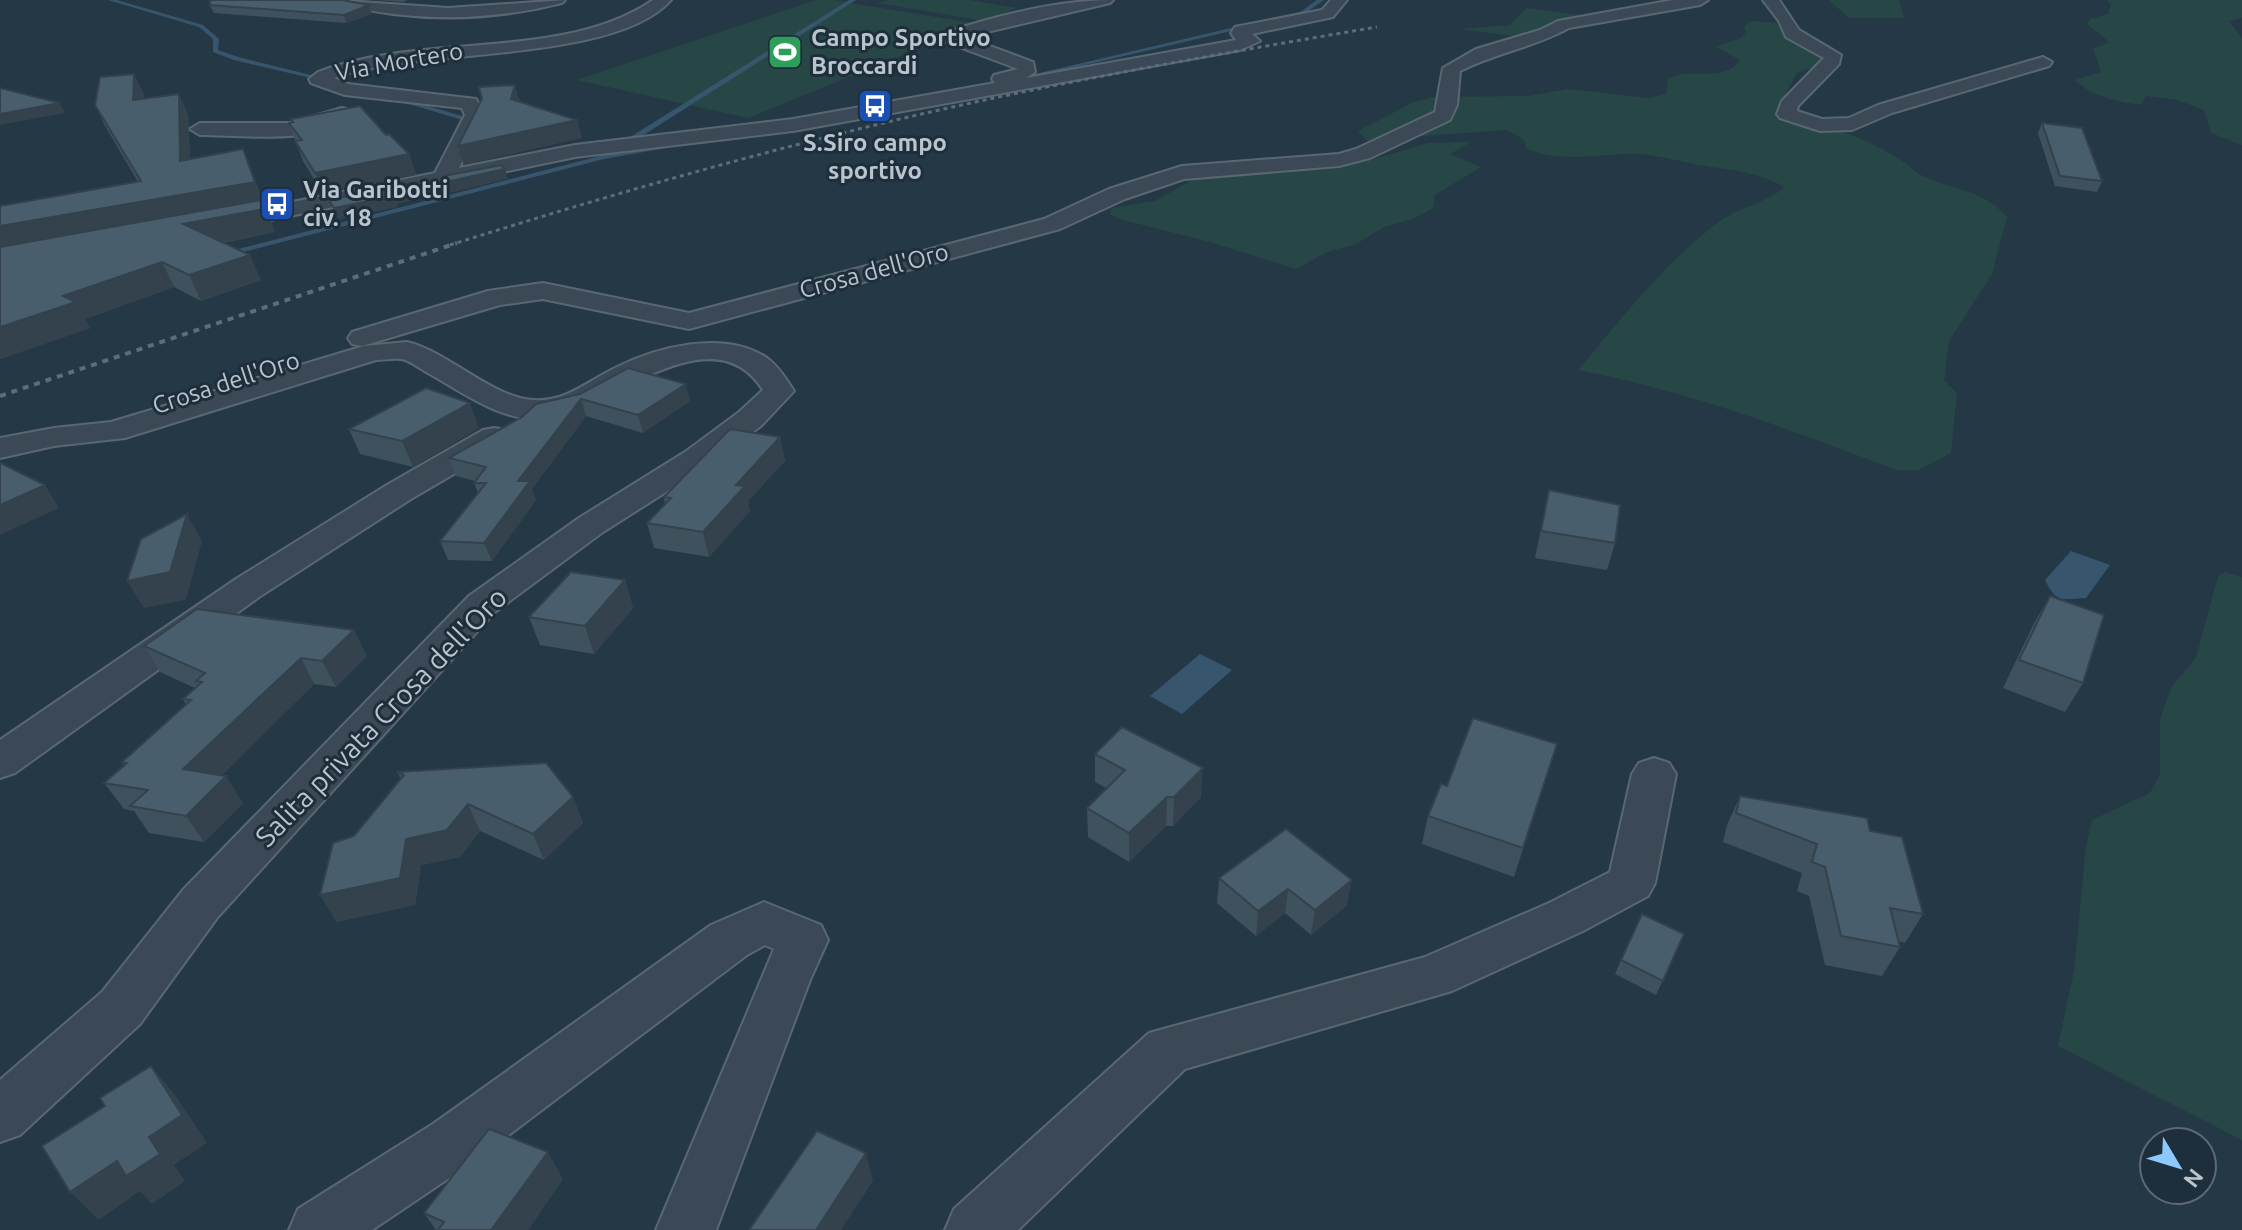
<svg xmlns="http://www.w3.org/2000/svg" width="2242" height="1230" font-family="Ubuntu,sans-serif">
<style>
.green{fill:#274746}
.water{fill:#37566e}
.lines{fill:none;stroke-linecap:round;stroke-linejoin:round}
.stream{fill:#37566e;fill-rule:evenodd}
.street-casing{stroke:#596772;stroke-width:4}
.street{fill:#3a4955;fill-rule:evenodd}
.rail-far1{stroke:#5c6e7c;stroke-width:3;stroke-dasharray:4 4;stroke-linecap:butt}
.rail{stroke:#5c6e7c;stroke-width:4;stroke-dasharray:6 6;stroke-linecap:butt}
.wall{fill:#3f515d}
.shaded-wall{fill:#33424c}
.building{fill:#495e6c;stroke:#33424c;stroke-width:2}
.labels{text-anchor:middle;stroke-width:6;stroke-linejoin:round;paint-order:stroke}
.far-poi-label{font-size:24px;font-weight:bold;fill:#b8c4ce;stroke:#1e2e3b;text-anchor:start}
.far-street-label{font-size:24px;fill:#b8c4ce;stroke:#1e2e3b}
.street-label{font-size:28px;fill:#b8c4ce;stroke:#1e2e3b}
</style>
<rect width="100%" height="100%" fill="#253846"/>
<g class="green">
<path d="M816 0H833L979 24 748 118 577 80Z"/>
<path d="M888 0H970L1017 8 985 21 878 3Z"/>
<path d="M1829 0H1899L1904 18H1849Z"/>
<path d="M2107 0H2242V18L2229 21 2242 38V145L2211 133 2205 113 2202 109 2177 100 2146 96 2141 105C2116 101 2094 98 2075 80L2101 72 2093 49 2108 43 2107 40 2087 24 2090 19 2108 14 2111 5Z"/>
<path d="M1526 8 1596 17 1527 38 1460 29 1510 25Z"/>
<path d="M1753 21 1777 23C1788 43 1810 46 1824 63L1797 73 1779 106V114C1795 133 1826 126 1849 134 1865 140 1889 152 1904 162 1910 165 1913 171 1919 174 1950 190 1983 189 2007 217L1992 274 1949 341 1944 380 1957 393 1951 453 1919 470H1896C1791 430 1689 391 1578 370 1622 318 1664 263 1720 221 1737 209 1774 199 1784 187 1757 171 1730 170 1700 165 1677 161 1655 154 1632 154 1594 154 1563 163 1527 149L1523 139 1507 130 1366 140 1358 131 1414 102 1434 97 1528 96 1568 89 1648 98 1666 94 1668 79C1689 66 1724 84 1740 60L1716 47 1741 38 1746 32 1744 26Z"/>
<path d="M1471 142 1450 154 1481 167 1435 195 1433 208 1415 218 1384 227 1356 244 1327 252 1296 269 1210 242 1119 219 1110 214 1112 208 1155 201 1196 178 1328 168 1367 161 1428 143Z"/>
<path d="M2225 572 2242 577V1140L2058 1046 2074 971 2086 846 2092 820 2150 793 2160 774V719L2172 686 2196 658 2218 576Z"/>
</g>
<g class="water">
<path d="M2071 551 2110 565 2086 598C2062 599 2057 604 2045 580Z"/>
<path d="M1200 654 1232 670 1182 714 1150 696Z"/>
</g>
<g class="lines">
<g class="stream">
<path d="M108 0H117L203 25 219 39 218 50 238 57 331 80 328 82 234 60 213 52V39L199 27Z"/>
<path d="M849 0H856L623 148 616 146Z"/>
<path d="M1317 0H1324L1304 14 1013 82 1010 80 1300 12Z"/>
<path d="M389 96H393L483 122 476 124 389 98Z"/>
<path d="M674 142 678 144 677 146 604 159 224 257 219 254 604 155Z"/>
</g>
<g class="street-casing">
<g id="street">
<path d="M332 0 448 8 565 0 562 3C487 22 410 22 335 3Z"/>
<path d="M653 0H671C614 64 419 47 334 78L348 84 476 99 485 115 459 168 575 145 793 119 995 83 992 79 994 75 1018 69 946 42 944 38 947 32C999 15 1058 0 1113 0L1110 3 966 37 1033 62 1035 72 1026 78 1236 40 1231 33 1235 27 1322 10 1331 0H1347L1333 17 1252 34 1260 41 1240 50 793 131 575 157 218 231 210 229 206 224 210 219 218 217 435 173 465 115 462 108 345 95 311 83 309 79 318 72C421 32 563 62 653 0Z"/>
<path d="M1673 0H1708L1700 5 1569 28C1535 47 1495 53 1460 71L1457 105 1450 120 1370 158 1339 166 1184 179 1125 199 1060 229 689 329 543 299 500 305 362 346 352 344 348 338 352 332 488 291 543 283 689 313 1044 219 1109 189 1182 166 1339 154 1356 149 1435 112 1443 68 1476 49 1540 30 1558 21Z"/>
<path d="M1763 0H1779L1799 30 1841 55 1839 64 1798 106 1797 111 1822 119 1849 118 1878 105 2043 57 2052 62 2049 66 1892 113 1852 130 1820 131 1780 118 1777 114 1782 101 1824 58 1786 37 1779 21Z"/>
<path d="M342 108 349 110 352 114C325 146 238 135 200 135L190 129 200 123H290Z"/>
<path d="M407 342C449 352 492 398 534 400 565 402 587 382 613 369 655 347 724 329 767 358 778 366 786 379 794 391L761 426 707 466 603 532 495 612 217 918 140 1024 20 1135 0 1142V1080L102 992 183 890 469 596 579 518 685 452 739 412 763 390C713 311 612 407 553 418 506 426 466 394 428 373 420 369 410 360 401 359 394 358 384 360 376 360L125 438 54 446 0 458V438L54 428 111 422 364 346Z"/>
<path d="M494 428 505 430 510 437 505 444 411 499 262 595 15 773 0 778V740L236 579 387 485 483 430Z"/>
<path d="M1654 758 1669 763 1676 774 1655 883 1648 896 1583 931 1452 991 1185 1069 1018 1230H945L954 1209 1149 1033 1425 957 1549 903 1610 872 1632 774 1639 763Z"/>
<path d="M764 902 821 925 828 940 810 980 716 1230H656L774 949 765 945 747 955 473 1162 372 1230H289L298 1209 433 1124 711 925Z"/>
</g>
</g>
<use href="#street" class="street"/>
<path class="rail-far1" d="M450 245C599 198 749 155 900 119 1058 82 1218 54 1377 27"/>
<path class="rail" d="M0 396 457 243"/>
</g>
<g class="wall">
<path d="M376 0H408L403 2Z"/>
<path d="M210 5H369L372 14 346 23 214 13Z"/>
<path d="M144 94 143 99 188 114 190 159 243 149 275 232 223 243 261 280 201 301 174 287 85 319 90 328 0 359V206L138 182 105 126 95 105Z"/>
<path d="M291 119 386 135 409 154 416 175 323 194 303 161 289 123 292 122Z"/>
<path d="M2042 123 2102 181 2097 192 2055 186 2038 133Z"/>
<path d="M580 394 690 401 643 433 586 416 532 489 536 500 492 561 448 560 440 541 478 493 474 483 475 481 456 476 449 458Z"/>
<path d="M479 428 413 467 360 454 349 429Z"/>
<path d="M780 437 785 461 748 501 750 511 709 557 654 548 647 523 665 504 664 497Z"/>
<path d="M1549 490 1615 543 1607 570 1535 558Z"/>
<path d="M625 580 633 608 594 654 540 645 529 617Z"/>
<path d="M2050 596 2083 683 2065 712 2003 688 2034 623Z"/>
<path d="M144 646 367 656 336 687 314 684 222 775 243 803 204 842 149 833 134 811 124 809 104 783 124 765 122 762 186 705 183 699 195 688 160 672Z"/>
<path d="M1557 744 1514 877 1422 844 1428 816 1447 786Z"/>
<path d="M1095 754 1201 797 1173 826H1166L1129 862 1088 837 1087 808 1106 788 1095 782Z"/>
<path d="M397 772 573 797 583 823 544 860 480 831 460 857 421 865 415 905 336 922 354 836 401 779Z"/>
<path d="M1740 796 1870 831 1923 914 1905 943 1899 941 1900 947 1882 976 1825 965 1809 896 1797 891 1802 873 1723 842 1727 825Z"/>
<path d="M1286 829 1347 905 1311 935 1285 913 1256 936 1217 903 1219 878Z"/>
<path d="M1684 934 1656 995 1615 974 1621 960Z"/>
<path d="M563 1179 528 1230H436L424 1213Z"/>
</g>
<g class="shaded-wall">
<path d="M369 5 372 14 346 23 344 15Z"/>
<path d="M134 74 144 94 142 121 133 100Z"/>
<path d="M515 85 520 102 511 99Z"/>
<path d="M179 94 188 114 191 183 180 161Z"/>
<path d="M60 103 65 113 0 125V114Z"/>
<path d="M577 120 582 138 464 165 458 146Z"/>
<path d="M243 149 275 232 194 248 183 224 0 253V226Z"/>
<path d="M409 154 416 175 323 194 315 173Z"/>
<path d="M505 169 508 179 445 194 441 183Z"/>
<path d="M433 185 437 195 397 204 398 207 338 219 334 208Z"/>
<path d="M250 255 261 280 201 301 189 275Z"/>
<path d="M162 262 174 287 85 319 90 328 0 359V327L63 296Z"/>
<path d="M686 384 690 401 643 433 638 415Z"/>
<path d="M581 399 586 416 532 489 536 500 492 561 484 543 518 481Z"/>
<path d="M470 403 479 428 413 467 402 441Z"/>
<path d="M780 437 785 461 748 501 750 511 709 557 703 532 736 485Z"/>
<path d="M45 485 59 508 0 535V505Z"/>
<path d="M187 514 202 541 186 600 144 608 127 581Z"/>
<path d="M625 580 633 608 594 654 585 626Z"/>
<path d="M354 630 367 656 336 687 322 661Z"/>
<path d="M301 658 314 684 200 796 183 769Z"/>
<path d="M1557 744 1548 773 1514 877 1523 848Z"/>
<path d="M1203 768 1201 797 1173 826 1174 797Z"/>
<path d="M226 776 243 803 204 842 186 816Z"/>
<path d="M573 797 583 823 544 860 533 834Z"/>
<path d="M1167 797 1166 826 1129 862V833Z"/>
<path d="M468 804 480 831 460 857 421 865 415 905 336 922 320 895 406 839Z"/>
<path d="M1352 880 1347 905 1311 935 1315 910Z"/>
<path d="M1288 889 1285 913 1256 936 1258 911Z"/>
<path d="M151 1066 175 1095 207 1143 174 1165 185 1181 152 1204 140 1191 99 1220 70 1192 149 1137Z"/>
<path d="M548 1152 563 1179 528 1230H491Z"/>
<path d="M866 1153 873 1181 841 1230H816Z"/>
</g>
<g class="building">
<path d="M210 0H342L369 5 344 15 210 5Z"/>
<path d="M134 74 133 100 179 94 180 161 243 149 255 182 0 226V206L141 181 95 105 100 77Z"/>
<path d="M515 85 511 99 577 120 458 146 482 99 479 87Z"/>
<path d="M0 88 60 103 0 114Z"/>
<path d="M360 106 386 135 389 134 409 154 315 173 295 141 302 140 289 123 293 122 291 119Z"/>
<path d="M2042 123 2082 128 2102 181 2060 176Z"/>
<path d="M501 165 505 169 441 183 444 176Z"/>
<path d="M428 180 433 185 392 194 394 196 334 208 329 200Z"/>
<path d="M261 200 264 209 183 224 250 255 189 275 162 262 63 296 76 302 0 327V247Z"/>
<path d="M628 368 686 384 638 415 581 399 518 481H530L484 543 440 541 486 483H474L486 467 449 458 522 417 536 404 580 394Z"/>
<path d="M426 388 470 403 402 441 349 429Z"/>
<path d="M730 429 780 437 736 485 745 486 703 532 647 523 671 498 664 497Z"/>
<path d="M0 463 45 485 0 505Z"/>
<path d="M1549 490 1620 505 1615 543 1541 531Z"/>
<path d="M187 514 170 572 127 581 141 539Z"/>
<path d="M571 572 625 580 585 626 529 617Z"/>
<path d="M2050 596 2104 615 2083 683 2019 660Z"/>
<path d="M197 609 354 630 322 661 301 658 183 769 226 776 186 816 130 806 148 790 104 783 127 763 122 762 191 700 183 699 202 682 196 681 205 673 144 646Z"/>
<path d="M1473 718 1557 744 1523 848 1428 816 1441 784 1447 786Z"/>
<path d="M1122 727 1203 768 1174 797H1167L1129 833 1087 808 1125 770 1095 754Z"/>
<path d="M546 763 573 797 533 834 468 804 447 830 406 839 400 878 320 895 333 843 354 836 404 775 397 772Z"/>
<path d="M1740 796 1867 818 1870 831 1902 837 1923 914 1890 908 1900 947 1841 936 1825 867 1812 862 1817 844 1736 813Z"/>
<path d="M1286 829 1352 880 1315 910 1288 889 1258 911 1219 878Z"/>
<path d="M1642 914 1684 934 1663 981 1621 960Z"/>
<path d="M151 1066 182 1115 149 1137 160 1154 126 1176 117 1161 70 1192 42 1146 105 1106 100 1098Z"/>
<path d="M489 1129 548 1152 491 1230H438L444 1222 424 1213Z"/>
<path d="M817 1131 866 1153 816 1230H749Z"/>
</g>
<defs>
<g id="stadium-square" transform="scale(1.8)"><rect x="-9" y="-9" width="18" height="18" rx="4" fill="#2e9e5b" stroke="#1e2e3b"/><path d="M0-5a6.5 5 0 1 0 0 10a6.5 5 0 1 0 0-10ZM-3.5-1.8h7v3.6h-7Z" fill="#fff"/></g>
<g id="bus-square" transform="scale(1.8)"><rect x="-9" y="-9" width="18" height="18" rx="4" fill="#1a4fb4" stroke="#1e2e3b"/><path d="M-5-6H5V4H4V6H2V4H-2V6H-4V4H-5ZM-3.5-4V0h7V-4ZM-3.5 1.2v1.5H-2V1.2ZM2 1.2v1.5H3.5V1.2Z" fill="#fff"/></g>
</defs>
<g fill-rule="evenodd">
<use href="#stadium-square" x="785" y="52"/>
<use href="#bus-square" x="875" y="106"/>
<use href="#bus-square" x="277" y="204"/>
</g>
<g class="labels">
<g class="far-poi-label">
<text x="811" y="46">Campo Sportivo<tspan x="811" dy="28">Broccardi</tspan></text>
<text x="875" y="151" text-anchor="middle">S.Siro campo<tspan x="875" dy="28">sportivo</tspan></text>
<text x="303" y="198">Via Garibotti<tspan x="303" dy="28">civ. 18</tspan></text>
</g>
<g class="far-street-label">
<text transform="translate(399 62) rotate(-10)" y="8">Via Mortero</text>
<text transform="translate(874 271) rotate(-15)" y="8">Crosa dell'Oro</text>
<text transform="translate(226 383) rotate(-18)" y="8">Crosa dell'Oro</text>
</g>
<g class="street-label">
<text transform="translate(381 717) rotate(-46)" y="10">Salita privata Crosa dell'Oro</text>
</g>
</g>
<g transform="translate(2178 1166) rotate(128)"><circle r="38" fill="#1e2e3b" stroke="#5c6a76" stroke-width="2"/>
<path d="M0-6L14 30L0 20L-14 30Z" fill="#8cc9ff"/>
<text y="-12" font-size="22" font-weight="bold" text-anchor="middle" fill="#b8c4ce">N</text>
</g>
</svg>
